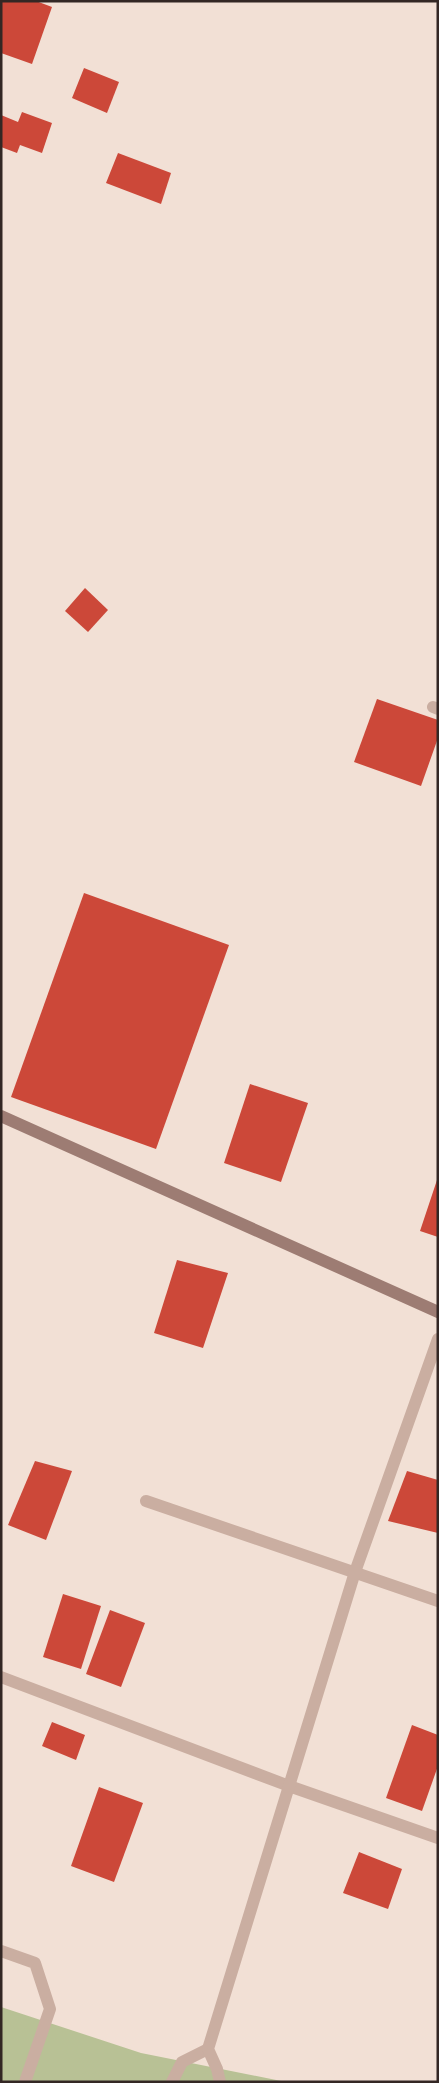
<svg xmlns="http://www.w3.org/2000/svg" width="439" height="2083" font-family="Helvetica,sans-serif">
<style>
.green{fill:#b8c195}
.building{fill:#cc4839}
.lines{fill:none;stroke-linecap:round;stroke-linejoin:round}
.street{stroke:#caaea1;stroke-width:12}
.secondary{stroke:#9d7c73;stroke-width:12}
</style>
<rect width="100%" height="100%" fill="#f2e0d5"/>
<path class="green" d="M1 2007 141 2053 286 2082H1Z"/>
<g class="building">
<path d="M1 1H36L52 7 32 64 1 53Z"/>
<path d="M84 68 119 82 107 113 72 98Z"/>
<path d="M22 112 52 123 42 153 20 145 17 153 1 147V115L18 122Z"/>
<path d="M118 153 171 173 161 204 106 183Z"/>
<path d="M85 588 108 610 88 632 65 611Z"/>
<path d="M377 699 438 720V738L421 786 354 762Z"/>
<path d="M84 893 229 945 156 1149 11 1097Z"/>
<path d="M250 1084 308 1103 281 1182 224 1163Z"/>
<path d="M437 1180H438V1237L420 1231Z"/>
<path d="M177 1260 228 1273 203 1348 154 1333Z"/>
<path d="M35 1461 72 1471 46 1540 8 1525Z"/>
<path d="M407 1471 438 1480V1533L388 1521Z"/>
<path d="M63 1594 101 1606 81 1669 43 1657Z"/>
<path d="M110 1610 145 1623 121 1687 86 1674Z"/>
<path d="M52 1722 85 1735 76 1760 42 1746Z"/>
<path d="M412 1725 438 1735V1766L422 1811 386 1798Z"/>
<path d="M99 1787 143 1803 114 1882 71 1866Z"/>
<path d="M359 1852 402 1869 388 1909 343 1893Z"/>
</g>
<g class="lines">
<g class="street">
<path d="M433 707 438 709"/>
<path d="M146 1501 438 1601"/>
<path d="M1 1677 289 1786 438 1838"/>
<path d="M1 1951 35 1963 50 2009 25 2082"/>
<path d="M172 2082 182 2062 208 2049"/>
<path d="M220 2082 217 2069 208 2049 355 1572 438 1339"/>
</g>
<path class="secondary" d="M1 1116 438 1312"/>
</g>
<rect width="439" height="2083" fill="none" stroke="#332724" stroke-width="5"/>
</svg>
